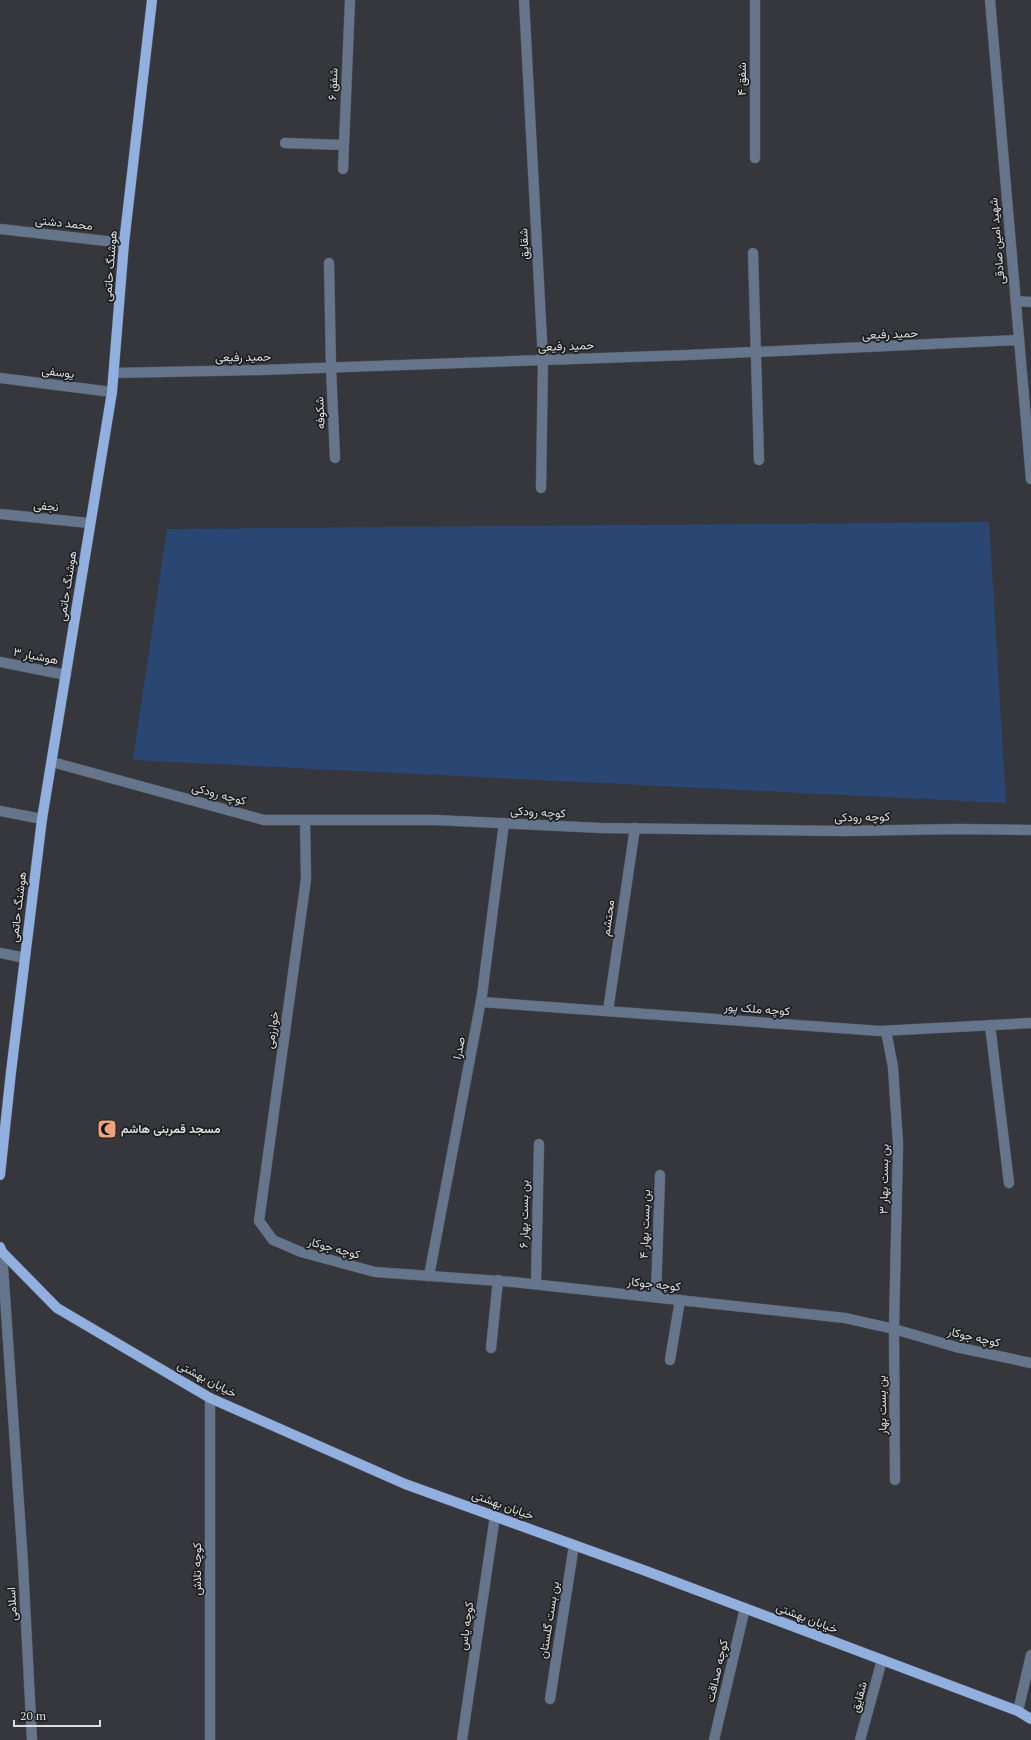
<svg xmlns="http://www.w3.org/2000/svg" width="1031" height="1740" font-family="'PT Serif',Vazirmatn,serif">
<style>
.green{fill:#2a4774}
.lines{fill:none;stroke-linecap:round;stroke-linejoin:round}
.minor-casing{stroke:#535559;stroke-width:11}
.major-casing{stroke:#535559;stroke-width:11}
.minor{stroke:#65758c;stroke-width:10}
.major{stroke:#91b0e0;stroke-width:10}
.labels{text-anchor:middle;stroke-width:3.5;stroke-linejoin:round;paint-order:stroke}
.street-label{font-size:12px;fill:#dbdddf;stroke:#1d1f21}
.poi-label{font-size:12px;font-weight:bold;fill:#dbdddf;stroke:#1d1f21;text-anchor:start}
</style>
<rect width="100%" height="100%" fill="#35373c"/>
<path class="green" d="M989 522 1006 803 133 760 167 529Z"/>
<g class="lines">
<g class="minor-casing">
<g id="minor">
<path d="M524 0 543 360 541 488"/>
<path d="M755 0V158"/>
<path d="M990 0 1031 479"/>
<path d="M285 143 343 145"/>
<path d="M343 169 350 0"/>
<path d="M0 229 124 243"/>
<path d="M753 253 759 460"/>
<path d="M329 263 331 367 335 458"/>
<path d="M1016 301 1031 302"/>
<path d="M114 373 261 370 688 355 1019 340"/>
<path d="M0 378 112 392"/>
<path d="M0 514 89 523"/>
<path d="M0 662 66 675"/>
<path d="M52 762 264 820H435L601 828 844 831 957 829 1031 830"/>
<path d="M0 811 42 819"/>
<path d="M305 820 306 879 259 1221 273 1240 301 1252 375 1272 513 1282 845 1318 894 1329 956 1347 1031 1363"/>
<path d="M0 953 25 958"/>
<path d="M481 1002 880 1031 1031 1023"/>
<path d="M608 1011 635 828"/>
<path d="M990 1025 1009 1183"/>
<path d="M886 1031 893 1067 898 1144 894 1329 895 1480"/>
<path d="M2 1252 23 1564 32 1740"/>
<path d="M429 1276 482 995 504 823"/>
<path d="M536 1284 539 1144"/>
<path d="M656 1297 660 1175"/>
<path d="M491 1348 498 1280"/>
<path d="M670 1360 680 1300"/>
<path d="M550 1699 574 1545"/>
<path d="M1018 1711 1031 1655"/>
<path d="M210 1740V1398"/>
<path d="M462 1740 495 1516"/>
<path d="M714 1740 745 1608"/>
<path d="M860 1740 882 1660"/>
</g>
</g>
<g class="major-casing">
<g id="major">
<path d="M0 1175 11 1072 42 819 112 392 124 243 152 0"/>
<path d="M0 1247 2 1252 57 1308 210 1398 405 1484 646 1571 1018 1711 1031 1719"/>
</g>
</g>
<use href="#minor" class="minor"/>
<use href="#major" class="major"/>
</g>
<defs>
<g id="mosque-square" transform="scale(1)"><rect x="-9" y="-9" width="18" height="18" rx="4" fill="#f0a279" stroke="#1d1f21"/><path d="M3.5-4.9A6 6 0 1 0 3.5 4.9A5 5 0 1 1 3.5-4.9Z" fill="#111"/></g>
</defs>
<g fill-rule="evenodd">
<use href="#mosque-square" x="107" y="1129"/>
</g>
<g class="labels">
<g class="street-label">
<text transform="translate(742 79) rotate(-90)" y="4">شفق ۴</text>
<text transform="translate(333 84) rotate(-87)" y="4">شفق ۶</text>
<text transform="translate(64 223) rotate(6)" y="4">محمد دشتی</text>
<text transform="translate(997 241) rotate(-95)" y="4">شهید امین صادقی</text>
<text transform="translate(524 244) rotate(-93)" y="4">شقایق</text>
<text transform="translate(110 266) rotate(-85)" y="4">هوشنگ حاتمی</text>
<text transform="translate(890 334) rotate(-2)" y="4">حمید رفیعی</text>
<text transform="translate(566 346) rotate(-2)" y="4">حمید رفیعی</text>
<text transform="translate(243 357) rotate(-1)" y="4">حمید رفیعی</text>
<text transform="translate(58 372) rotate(7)" y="4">یوسفی</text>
<text transform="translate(320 413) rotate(-93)" y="4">شکوفه</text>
<text transform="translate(46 506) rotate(6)" y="4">نجفی</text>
<text transform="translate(67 586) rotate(-81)" y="4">هوشنگ حاتمی</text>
<text transform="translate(36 656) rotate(11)" y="4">هوشیار ۳</text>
<text transform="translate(219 794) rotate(15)" y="4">کوچه رودکی</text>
<text transform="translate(538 812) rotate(3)" y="4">کوچه رودکی</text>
<text transform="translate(862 817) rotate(-1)" y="4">کوچه رودکی</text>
<text transform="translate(18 907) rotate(-83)" y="4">هوشنگ حاتمی</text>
<text transform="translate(608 918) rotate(-82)" y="4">محتشم</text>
<text transform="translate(757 1009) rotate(4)" y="4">کوچه ملک پور</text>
<text transform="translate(272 1030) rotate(-82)" y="4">خوارزمی</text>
<text transform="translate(459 1048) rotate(-79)" y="4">صدرا</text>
<text transform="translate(884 1179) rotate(-89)" y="4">بن بست بهار ۳</text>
<text transform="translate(524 1214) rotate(-89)" y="4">بن بست بهار ۶</text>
<text transform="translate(645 1224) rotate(-88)" y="4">بن بست بهار ۴</text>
<text transform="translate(334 1248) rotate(15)" y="4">کوچه جوکار</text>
<text transform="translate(654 1284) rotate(6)" y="4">کوچه جوکار</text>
<text transform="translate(974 1337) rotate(13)" y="4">کوچه جوکار</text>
<text transform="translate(207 1379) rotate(28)" y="4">خیابان بهشتی</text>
<text transform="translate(882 1405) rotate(-91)" y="4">بن بست بهار</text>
<text transform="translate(503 1505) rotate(20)" y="4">خیابان بهشتی</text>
<text transform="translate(197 1569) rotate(-90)" y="4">کوچه تلاش</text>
<text transform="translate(12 1604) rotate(-93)" y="4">اسلامی</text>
<text transform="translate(807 1618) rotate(21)" y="4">خیابان بهشتی</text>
<text transform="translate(549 1620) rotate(-81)" y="4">بن بست گلستان</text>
<text transform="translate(466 1626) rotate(-82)" y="4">کوچه یاس</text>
<text transform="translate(717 1671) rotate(-77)" y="4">کوچه صداقت</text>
<text transform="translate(859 1697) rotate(-75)" y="4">شقایق</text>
</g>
<g class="poi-label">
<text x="121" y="1133">مسجد قمربنی هاشم</text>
</g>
</g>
<path d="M14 1720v6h86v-6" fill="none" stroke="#dbdddf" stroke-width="2"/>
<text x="20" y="1720" font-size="12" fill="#dbdddf" stroke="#1d1f21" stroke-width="3" paint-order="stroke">20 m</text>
</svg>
